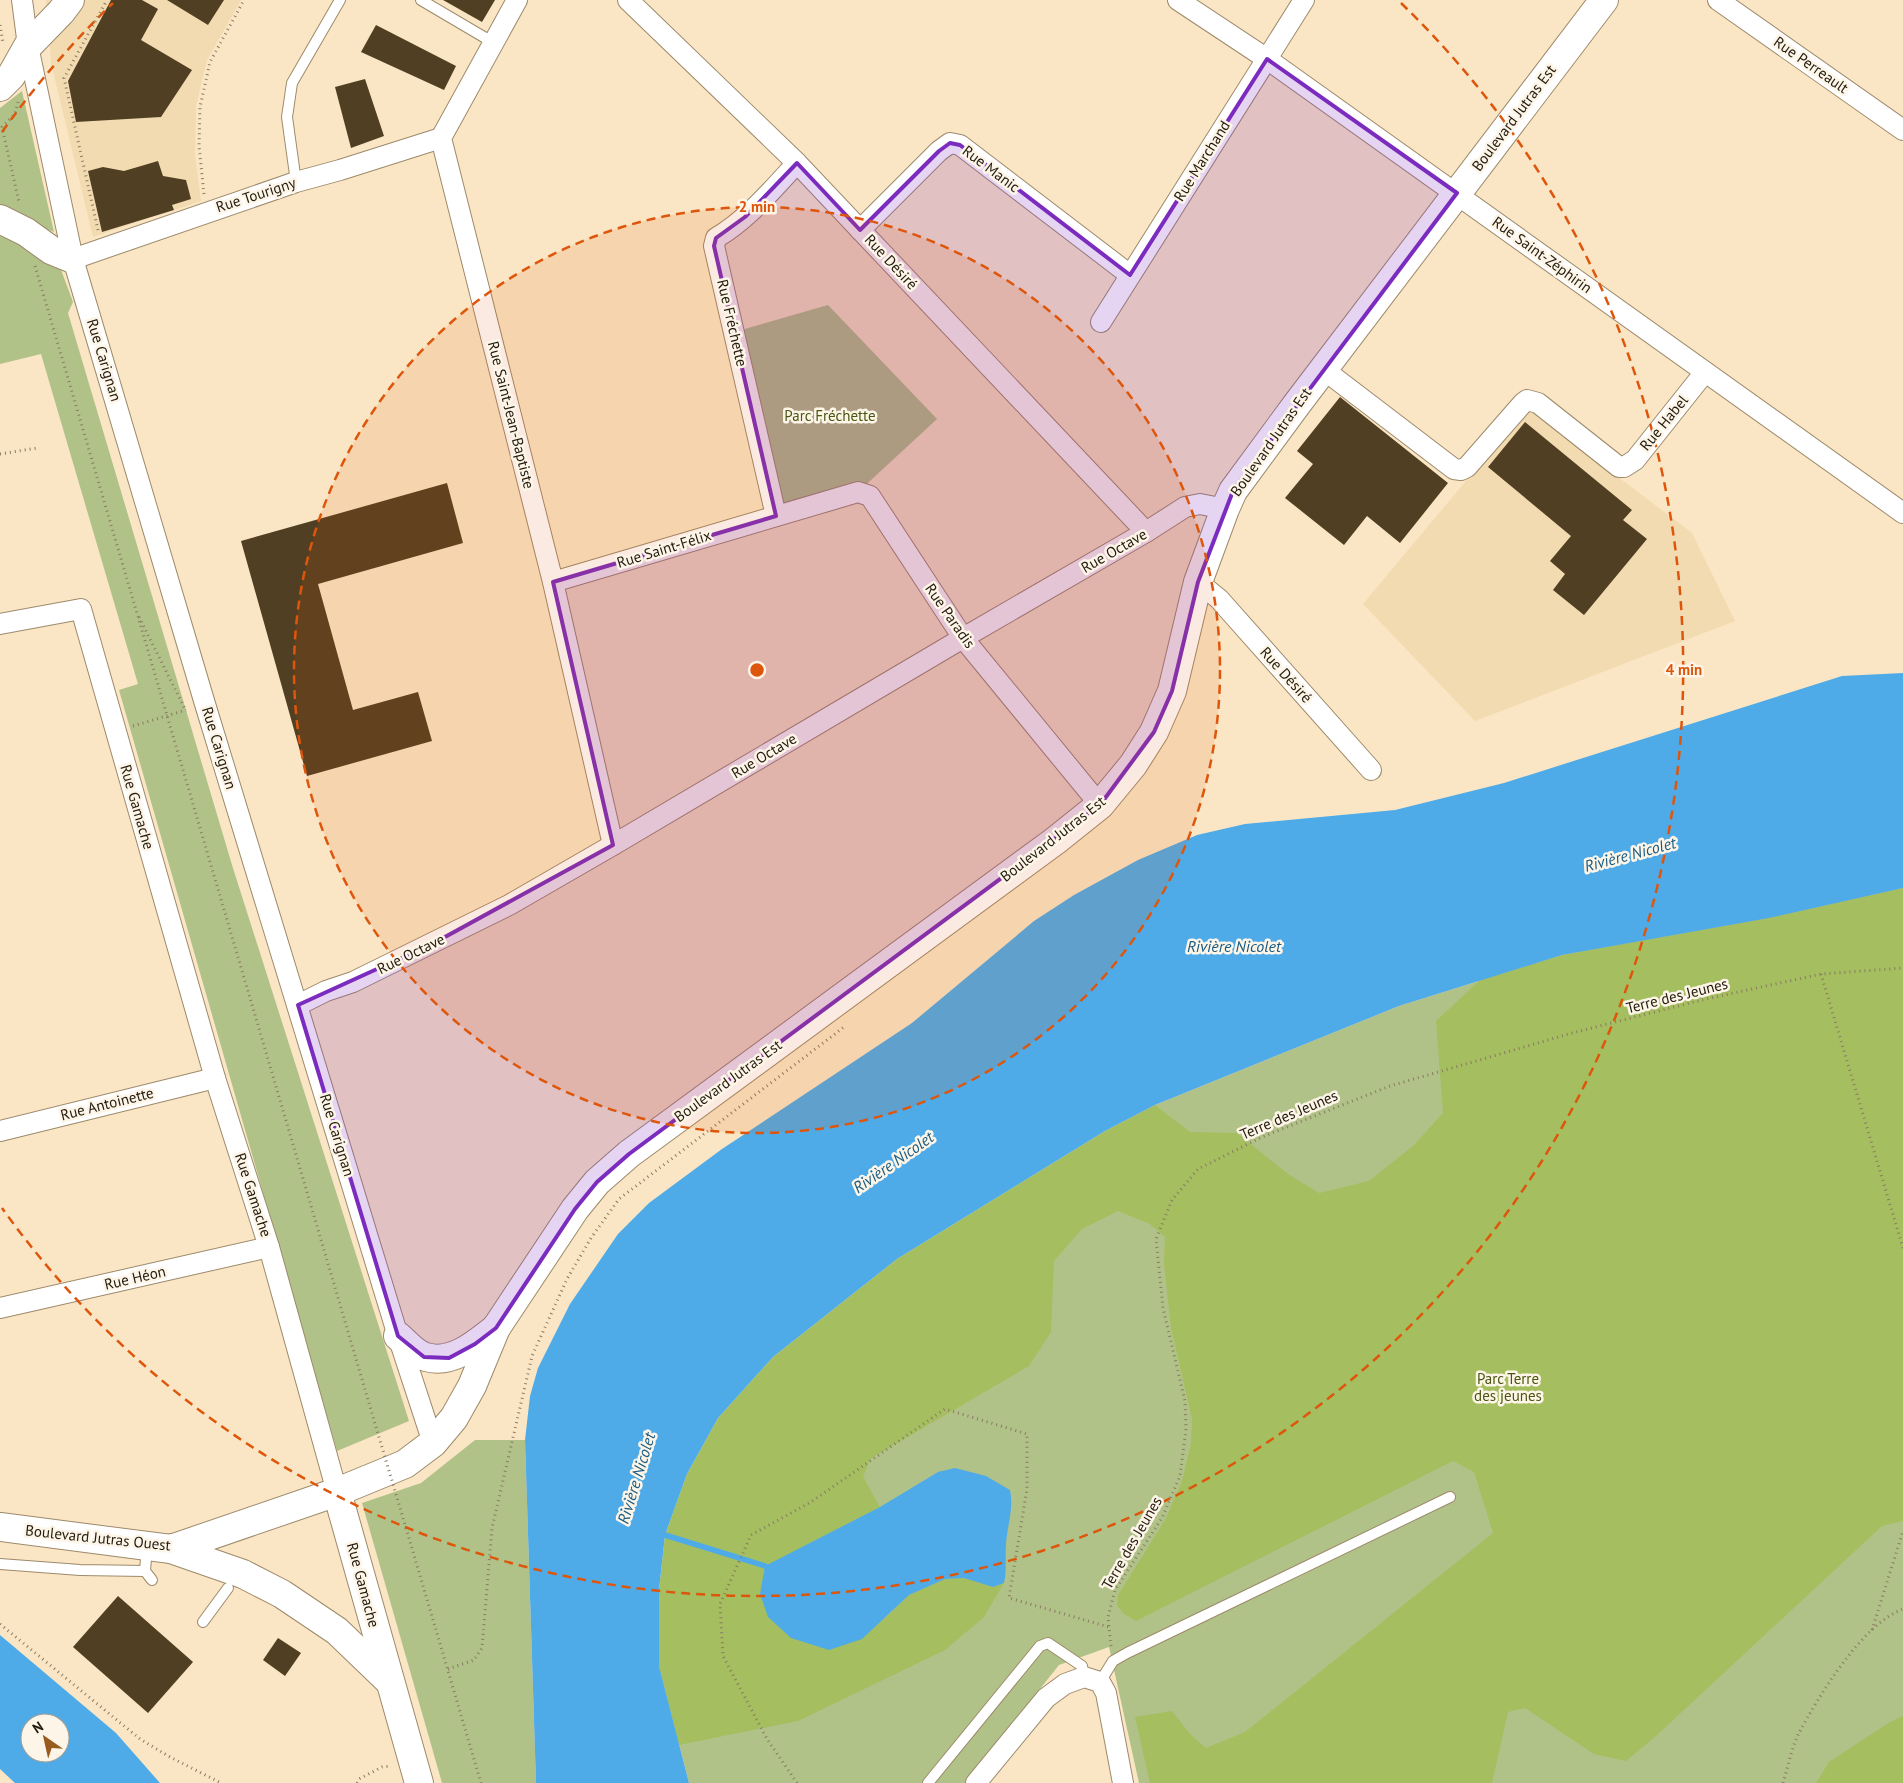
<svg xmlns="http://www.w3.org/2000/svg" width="1903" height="1783" font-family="'PT Sans',sans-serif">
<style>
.built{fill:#f2dab1}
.green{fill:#b1c288}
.forest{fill:#a5be5f}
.water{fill:#4fabe8;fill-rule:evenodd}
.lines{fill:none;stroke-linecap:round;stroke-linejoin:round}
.stream{stroke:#4fabe8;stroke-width:5.5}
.building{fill:#503f22}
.lane-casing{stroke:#9d8a6b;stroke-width:12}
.street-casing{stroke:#9d8a6b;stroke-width:22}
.secondary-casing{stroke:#9d8a6b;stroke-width:30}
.path{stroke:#897b64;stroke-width:3;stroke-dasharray:1 4;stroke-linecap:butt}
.lane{stroke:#fff;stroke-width:10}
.street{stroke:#fff;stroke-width:20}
.secondary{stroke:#fff;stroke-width:28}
.path-bridge{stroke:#897b64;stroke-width:3;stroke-dasharray:1 4;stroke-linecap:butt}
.marked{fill:#7b2cbf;fill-opacity:0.2;stroke:#7b2cbf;stroke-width:4;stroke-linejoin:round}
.ring{fill:none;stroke:#de560c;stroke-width:2.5;stroke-dasharray:9 6}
.labels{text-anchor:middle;stroke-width:5;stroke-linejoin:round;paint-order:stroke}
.street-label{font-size:15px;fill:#221b0e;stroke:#fdf5e8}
.park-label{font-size:15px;fill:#485712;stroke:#fdf5e8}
.water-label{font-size:16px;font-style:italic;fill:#185b83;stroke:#fdf5e8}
.centre{fill:#de560c;stroke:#fdf5e8;stroke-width:2.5}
.ring-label{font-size:15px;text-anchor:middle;font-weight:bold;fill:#de560c;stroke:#fdf5e8;stroke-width:5;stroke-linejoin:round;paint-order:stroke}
</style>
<rect width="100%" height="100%" fill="#fae6c4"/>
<g class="built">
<path d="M46 0H241L207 60 196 106 195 155 201 201 93 237 51 63Z"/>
<path d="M1527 408 1692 533 1735 621 1475 721 1363 604Z"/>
</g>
<g class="green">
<path d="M22 91 54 232 0 210V108Z"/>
<path d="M0 229 60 267 73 302 68 313 232 865 409 1421 337 1451 119 690 138 684 41 354 0 364Z"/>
<path d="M828 305 937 419 858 492 776 516 734 332Z"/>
<path d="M1903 888V1783H1139L1109 1647 1059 1665 965 1783H689L659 1666 1155 1105 1399 1006 1562 955Z"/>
<path d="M475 1440H525L536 1783H442L362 1503 421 1483Z"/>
</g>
<g class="forest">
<path d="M1903 888V1521L1882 1526 1656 1736 1626 1761 1594 1754 1525 1708 1508 1712 1492 1783H1150L1135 1717 1172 1711 1190 1734 1206 1748 1245 1732 1493 1533 1474 1472 1453 1461 1136 1621 1124 1614 1117 1605 1118 1595 1165 1520 1182 1481 1191 1444 1192 1419 1171 1328 1164 1263 1165 1237 1150 1224 1118 1211 1082 1229 1054 1261 1051 1332 1029 1366 870 1459 863 1477 880 1507 766 1566 883 1620 909 1595 945 1579 964 1578 993 1587 1004 1583 984 1617 945 1650 798 1721 679 1745 659 1666V1590L665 1535 687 1474 718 1418 773 1357 897 1259 1105 1131 1155 1105 1190 1132 1237 1133 1288 1174 1319 1193 1369 1181 1414 1145 1443 1113 1436 1021 1480 980 1562 955 1769 918Z"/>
<path d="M1903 1716V1783H1816L1829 1762 1890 1722Z"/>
</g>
<g class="water">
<path d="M1903 673V888L1769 918 1562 955 1399 1006 1155 1105 1105 1131 897 1259 773 1357 718 1418 687 1474 665 1535 659 1590V1666L689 1783H536L525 1440 530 1396 538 1368 570 1304 618 1234 649 1203 722 1149 912 1023 1034 921 1074 895 1138 860 1197 835 1245 824 1395 810 1504 783 1842 676Z"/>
<path d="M955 1468 986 1476 1010 1490C1014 1509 1007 1526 1006 1544 1005 1558 1007 1570 1004 1583L993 1587 964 1578 945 1579 909 1595 862 1639 829 1650 791 1638 768 1617 760 1594 765 1566 880 1507 938 1472Z"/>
<path d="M0 1635 116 1733 160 1783H15L0 1769ZM30 1723H60V1753H30Z"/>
</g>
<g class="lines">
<path class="stream" d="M665 1535 765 1566"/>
</g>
<g class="building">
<path d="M111 0H142L158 9 141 40 192 70 161 117 76 122 68 81Z"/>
<path d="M167 0H224L208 25Z"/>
<path d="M443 0H495L482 22Z"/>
<path d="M376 25 456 66 444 90 361 52Z"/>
<path d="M365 79 384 136 351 148 335 87Z"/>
<path d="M158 161 163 176 186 180 191 199 172 205 174 210 102 232 88 171 103 167 124 171Z"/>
<path d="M1340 397 1448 483 1400 543 1367 516 1344 545 1285 498 1313 464 1297 451Z"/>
<path d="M1525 422 1632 510 1623 520 1647 539 1584 615 1553 590 1565 574 1550 561 1571 536 1488 467Z"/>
<path d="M447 483 463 543 318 584 353 710 418 692 432 741 307 776 241 541Z"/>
<path d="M118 1596 193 1662 148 1713 73 1647Z"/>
<path d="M278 1638 301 1653 285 1676 263 1660Z"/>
</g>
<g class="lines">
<g class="lane-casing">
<g id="lane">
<path d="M421 0 494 43"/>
<path d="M296 182 287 117 292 83 340 0"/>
<path d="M147 1546 145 1571 152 1580"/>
<path d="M0 1564 80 1570 145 1571"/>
<path d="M203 1622 228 1588"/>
<path d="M1100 1682 1113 1661 1127 1653 1450 1497"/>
<path d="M928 1783 1040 1646 1048 1643 1082 1666 1084 1677"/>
</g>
</g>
<g class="street-casing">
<g id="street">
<path d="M22 0 28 46 73 259 205 704 398 1336 433 1443"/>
<path d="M517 0 441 138 553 582 613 845"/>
<path d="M628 0 797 163 1146 532"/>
<path d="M1178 0 1267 59 1903 513"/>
<path d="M1718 0 1903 130"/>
<path d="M860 230 939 151 950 143 960 145 1130 275"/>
<path d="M73 259 296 182 340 170 441 138"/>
<path d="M1101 322 1304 0"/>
<path d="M1323 369 1454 469 1461 470 1467 467 1523 403 1527 400 1538 403 1619 467H1624L1635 460 1705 372"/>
<path d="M776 516 714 246 716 238C748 219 772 190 797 163"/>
<path d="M553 582 858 492 870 496 963 638 1100 805"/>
<path d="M1198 582 1219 599 1371 770"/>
<path d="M0 624 81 609 215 1078 269 1247 337 1492"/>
<path d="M298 1005 326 991 353 982 509 905 613 845 963 638 1146 532 1185 507 1200 504 1225 509"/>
<path d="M0 1131 215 1078"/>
<path d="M0 1308 269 1247"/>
<path d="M976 1783 1046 1698 1065 1684 1084 1677 1100 1682 1106 1693 1123 1783"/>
</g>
</g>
<g class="secondary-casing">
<g id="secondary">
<path d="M0 87 11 76 28 46 61 12 70 0"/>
<path d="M0 219 26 232 51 250 73 259"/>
<path d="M398 1336C406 1343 416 1355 426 1357 452 1365 477 1343 496 1328"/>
<path d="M337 1492 419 1783"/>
<path d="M0 1527 171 1549 337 1492 405 1464 433 1443 454 1418 472 1386 496 1328 575 1209 597 1182 629 1154 1055 841 1100 805 1133 765 1154 732 1172 691 1198 582 1225 509 1233 491 1297 404 1604 0"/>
<path d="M171 1549 243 1574 282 1594 337 1631 389 1681"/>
</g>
</g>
<g class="path">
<path d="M0 25 3 43"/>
<path d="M18 102 15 114 2 127 19 202"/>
<path d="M204 194 199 146 200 107 210 62 244 0"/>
<path d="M98 230 64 78 107 0"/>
<path d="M35 266 376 1427"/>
<path d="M0 454 37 448"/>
<path d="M139 617 185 709"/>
<path d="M133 726 186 710"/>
<path d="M1821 974 1903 1248"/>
<path d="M406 1528 481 1783"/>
<path d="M0 1624 140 1739 170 1757 221 1783"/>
<path d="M1872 1630 1903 1531"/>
<path d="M1111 1646 1108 1617 1115 1590 1162 1518 1180 1476 1186 1429 1185 1401 1163 1308 1156 1239 1172 1200 1198 1169 1262 1137 1390 1086 1572 1033 1706 999 1821 974 1903 968"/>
<path d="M448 1669 474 1660 482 1648 492 1528 532 1356 567 1279 591 1238 619 1199 844 1027"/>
<path d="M357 1783 359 1779 382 1767 391 1766"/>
<path d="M797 1783 767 1739 723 1656 720 1604 751 1535 811 1502 945 1409 1027 1434V1489L1009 1598 1109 1627"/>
<path d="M1783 1783C1788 1767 1791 1750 1798 1735 1818 1697 1862 1624 1903 1609"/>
</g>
<use href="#lane" class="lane"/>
<use href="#street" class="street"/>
<use href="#secondary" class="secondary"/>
<path class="path-bridge" d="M376 1427 406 1528"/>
</g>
<path class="marked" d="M1267 59 1457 193 1233 491 1198 582 1172 691 1154 732 1100 805 629 1154 597 1182 575 1209 496 1328 475 1344 449 1358 424 1357 398 1336 298 1005 434 943 613 845 553 582 776 516 714 246 716 238 745 217 797 163 860 230 939 151 950 143 960 145 1130 275Z"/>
<circle cx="757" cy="670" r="463" fill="#de560c" fill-opacity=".12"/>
<g class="ring">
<circle cx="757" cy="670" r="463"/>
<path d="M2 132A927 927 0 0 1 113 3M1401 3A927 927 0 1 1 2 1208"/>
</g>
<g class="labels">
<g class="street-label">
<text transform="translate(1811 65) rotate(35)" y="5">Rue Perreault</text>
<text transform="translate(1514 118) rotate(-53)" y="5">Boulevard Jutras Est</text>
<text transform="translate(1202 161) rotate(-58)" y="5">Rue Marchand</text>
<text transform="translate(991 169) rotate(37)" y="5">Rue Manic</text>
<text transform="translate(256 195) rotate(-18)" y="5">Rue Tourigny</text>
<text transform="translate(1542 255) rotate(36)" y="5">Rue Saint-Zéphirin</text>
<text transform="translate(891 262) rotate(47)" y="5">Rue Désiré</text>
<text transform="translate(732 323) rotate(77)" y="5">Rue Fréchette</text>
<text transform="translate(104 360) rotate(73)" y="5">Rue Carignan</text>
<text transform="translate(511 415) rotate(76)" y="5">Rue Saint-Jean-Baptiste</text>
<text transform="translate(1664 423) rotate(-51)" y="5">Rue Habel</text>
<text transform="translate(1271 442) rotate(-55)" y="5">Boulevard Jutras Est</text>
<text transform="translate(664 549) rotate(-17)" y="5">Rue Saint-Félix</text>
<text transform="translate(1114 551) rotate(-30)" y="5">Rue Octave</text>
<text transform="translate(950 616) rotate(55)" y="5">Rue Paradis</text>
<text transform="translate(1286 675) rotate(48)" y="5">Rue Désiré</text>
<text transform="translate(219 748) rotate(73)" y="5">Rue Carignan</text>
<text transform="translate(764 756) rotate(-31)" y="5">Rue Octave</text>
<text transform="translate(137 807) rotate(74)" y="5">Rue Gamache</text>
<text transform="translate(1053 839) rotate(-38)" y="5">Boulevard Jutras Est</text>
<text transform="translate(411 954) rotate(-26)" y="5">Rue Octave</text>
<text transform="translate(1677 996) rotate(-14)" y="5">Terre des Jeunes</text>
<text transform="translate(728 1081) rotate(-36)" y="5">Boulevard Jutras Est</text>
<text transform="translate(107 1104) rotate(-14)" y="5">Rue Antoinette</text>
<text transform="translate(1289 1115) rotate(-23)" y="5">Terre des Jeunes</text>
<text transform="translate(337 1135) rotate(73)" y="5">Rue Carignan</text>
<text transform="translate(253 1195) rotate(72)" y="5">Rue Gamache</text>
<text transform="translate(135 1278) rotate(-13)" y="5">Rue Héon</text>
<text transform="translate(98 1538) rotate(6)" y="5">Boulevard Jutras Ouest</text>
<text transform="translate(1132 1543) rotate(-60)" y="5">Terre des Jeunes</text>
<text transform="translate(363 1585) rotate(75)" y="5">Rue Gamache</text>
</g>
<g class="park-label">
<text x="830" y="421">Parc Fréchette</text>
<text x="1508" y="1384">Parc Terre<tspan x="1508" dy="17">des jeunes</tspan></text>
</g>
<g class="water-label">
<text transform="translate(1630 854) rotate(-15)" y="6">Rivière Nicolet</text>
<text x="1234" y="952">Rivière Nicolet</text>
<text transform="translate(893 1162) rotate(-35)" y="6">Rivière Nicolet</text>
<text transform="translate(636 1478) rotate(-73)" y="6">Rivière Nicolet</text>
</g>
</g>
<circle cx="757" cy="670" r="8" class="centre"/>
<g class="ring-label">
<text x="757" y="212">2 min</text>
<text x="1684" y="675">4 min</text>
</g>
<g transform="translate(45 1738) rotate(326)"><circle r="24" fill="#fdf5e8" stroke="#a59e91"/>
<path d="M0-4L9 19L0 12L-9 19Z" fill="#975b1d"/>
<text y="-8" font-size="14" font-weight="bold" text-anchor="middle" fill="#221b0e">N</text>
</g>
</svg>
